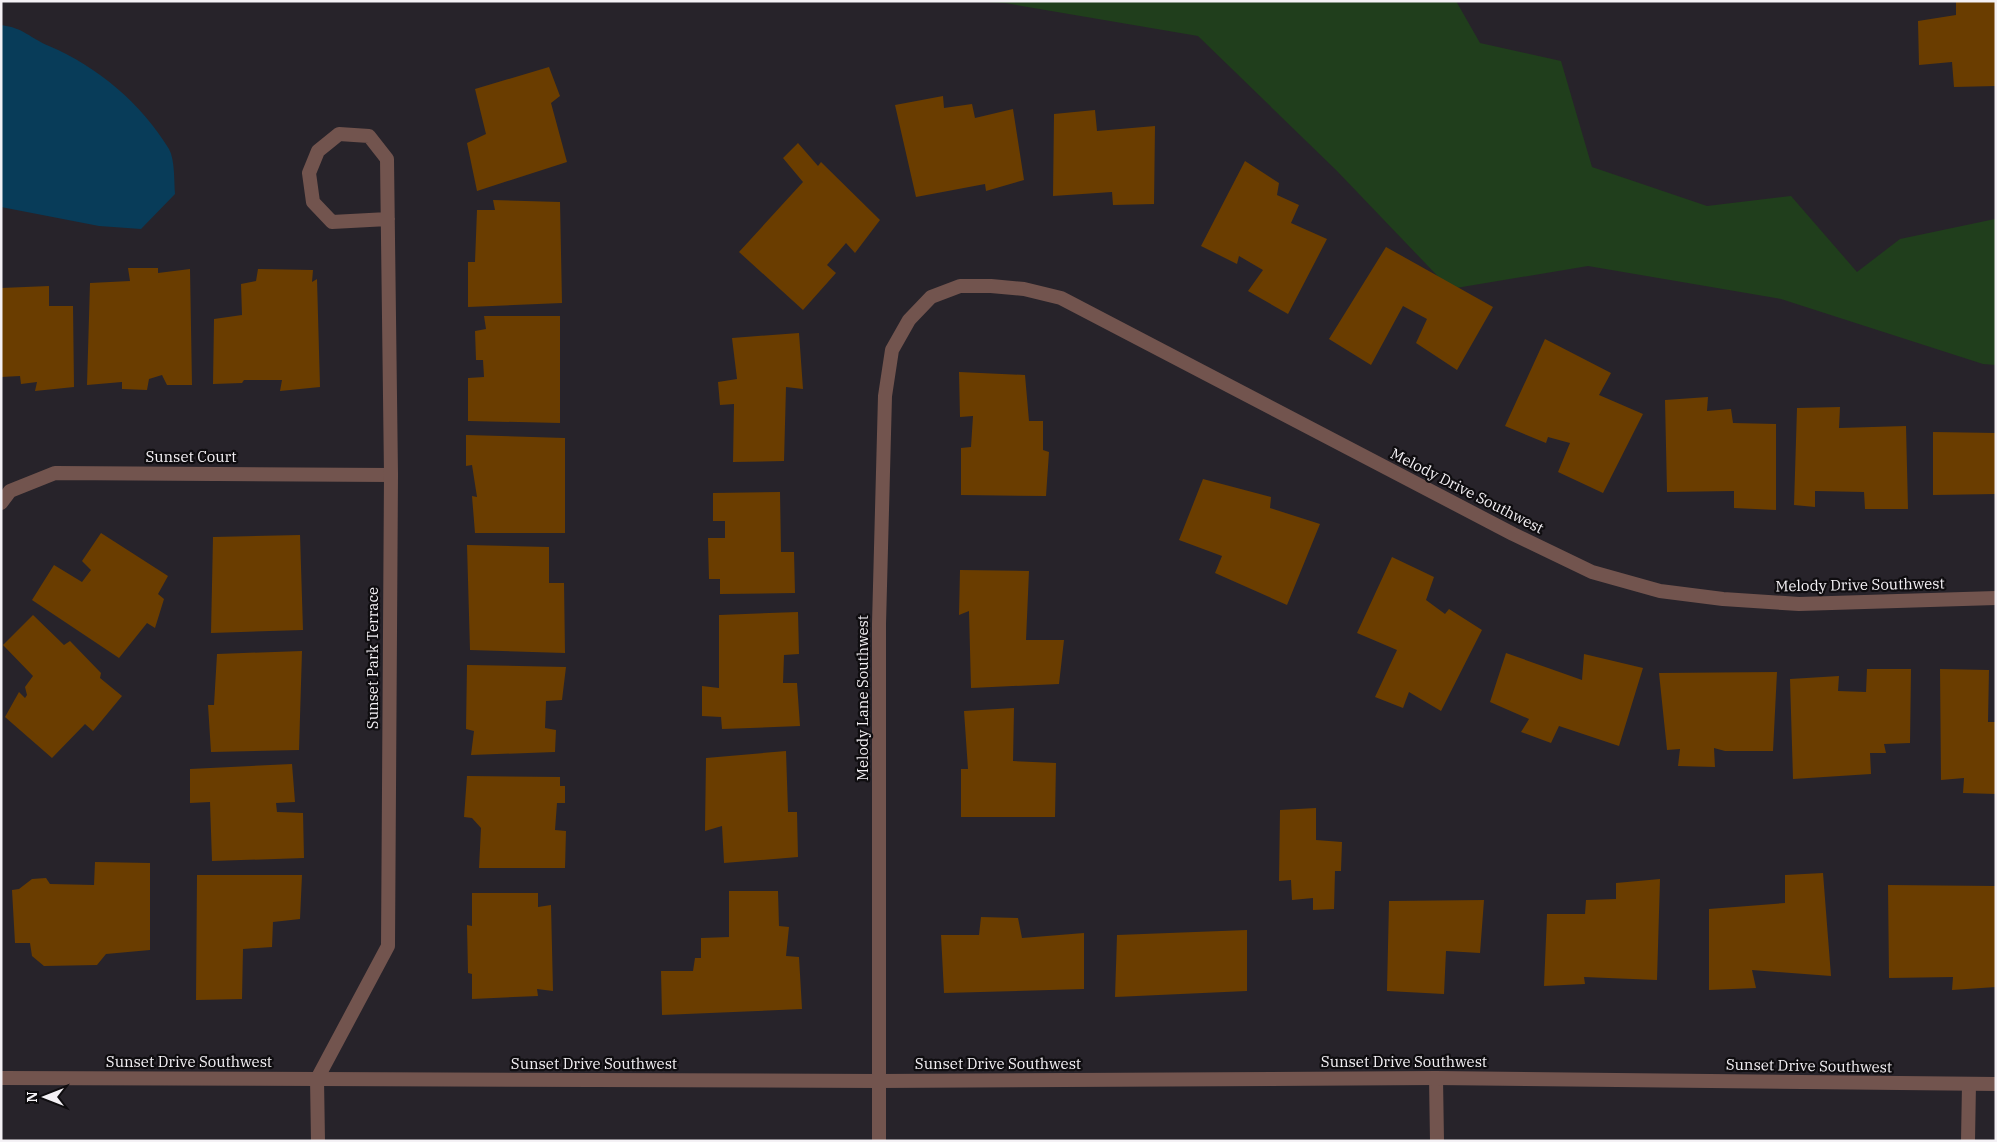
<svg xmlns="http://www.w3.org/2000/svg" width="1997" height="1142" font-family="'IBM Plex Serif',serif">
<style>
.green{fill:#203e1c}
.water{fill:#083c59}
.building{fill:#6a3d00}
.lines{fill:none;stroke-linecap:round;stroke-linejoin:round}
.minor{stroke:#72544e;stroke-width:14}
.tertiary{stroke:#72544e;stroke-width:14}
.labels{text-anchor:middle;stroke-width:4.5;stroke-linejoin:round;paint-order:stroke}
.street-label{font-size:15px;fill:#f4f1f5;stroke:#0f0d10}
</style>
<rect width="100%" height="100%" fill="#27232a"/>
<path class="green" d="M972 1H1456L1480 43 1561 61 1592 167 1707 206 1791 196 1857 272 1900 239 1995 219 1996 365 1983 364 1781 299 1588 266 1450 289 1337 171 1198 36 1005 3Z"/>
<path class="water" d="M1 25C24 28 30 38 49 46 98 67 141 103 169 149 175 160 174 181 175 194L141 229 99 226 1 207Z"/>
<g class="building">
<path d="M1996 1V86L1954 87 1952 62 1919 65 1918 21 1956 15V2Z"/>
<path d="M549 67 560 96 551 103 567 162 477 191 467 143 486 134 475 89Z"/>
<path d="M943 96 944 108 972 104 975 118 1013 109 1024 180 986 191 985 184 916 197 895 105Z"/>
<path d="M1095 110 1097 131 1155 126 1154 204 1113 205 1112 192 1053 196 1054 114Z"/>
<path d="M798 143 818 166 821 162 880 220 855 253 846 243 827 265 836 273 803 310 739 252 803 182 783 158Z"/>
<path d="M1245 161 1279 183 1277 195 1299 205 1291 223 1327 239 1288 314 1248 291 1263 270 1239 256 1237 264 1201 246Z"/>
<path d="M493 200 560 202 562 303 468 307V262H475L477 210H495Z"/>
<path d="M1386 247 1493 307 1457 370 1416 343 1427 319 1403 306 1371 365 1329 339Z"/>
<path d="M128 268H158V273L190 269 192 385H167L162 375 149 379 147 390 122 389V382L87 385 90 283 130 281Z"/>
<path d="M258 269 313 270 312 282 317 279 320 387 280 391 282 380H244L242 383 213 384 214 319 242 315 241 284 256 281Z"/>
<path d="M49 286V306H73L74 387 35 391 37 382 21 384 20 376 1 377V288Z"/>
<path d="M484 316H560V423L468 421V378L484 377 483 360H476L475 331 486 329Z"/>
<path d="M799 333 803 389 786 387 784 461 733 462 734 404 720 405 718 382 737 379 732 338Z"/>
<path d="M1545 339 1611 373 1599 395 1643 414 1603 493 1558 472 1570 443 1548 437 1546 443 1505 426Z"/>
<path d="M959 372 1025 375 1029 421H1043V450L1049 452 1046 496 961 495V448L971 447 973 416 960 417Z"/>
<path d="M1708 397 1707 411 1731 409 1733 423 1776 424V510L1734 508V491L1667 492 1665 400Z"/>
<path d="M1840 407 1839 428 1906 426 1908 509H1865L1864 492 1815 491V507L1794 505 1797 408Z"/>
<path d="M1933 432 1996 433V494L1933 495Z"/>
<path d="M466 435 565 438V533H475L472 496 477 497 472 465 466 466Z"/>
<path d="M1203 479 1271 497 1270 508 1320 524 1287 605 1215 573 1222 556 1179 540Z"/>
<path d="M780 492 781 552H794L795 593 720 594V579H709L708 538H725V521H713V493Z"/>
<path d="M101 533 168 576 158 594 164 599 155 628 147 623 119 658 32 600 54 565 82 582 91 570 82 561Z"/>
<path d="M300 535 303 630 211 633 213 537Z"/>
<path d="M467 545 549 547V583H564L565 653 470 650Z"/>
<path d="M1392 557 1434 577 1426 600 1445 614 1449 609 1482 630 1441 711 1409 692 1403 708 1375 697 1397 650 1357 633Z"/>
<path d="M960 570 1029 571 1026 640H1064L1059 684 971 688 969 611 959 615Z"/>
<path d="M798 612 799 654 784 655 783 683H797L800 726 722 729 721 717 702 716V686L719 688V615Z"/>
<path d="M33 615 64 645 70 641 101 673 100 678 122 696 93 731 85 724 52 758 5 717 19 692 25 698 27 695 25 687 33 676 3 645Z"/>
<path d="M302 651 299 750 211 752 208 705H214L217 654Z"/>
<path d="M1506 653 1582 680 1584 654 1643 668 1619 746 1559 726 1551 743 1521 732 1529 719 1490 702Z"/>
<path d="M467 665 566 667 562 700 546 701 545 728 556 730 555 752 471 755 474 731 466 729Z"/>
<path d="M1867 669H1911L1910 743 1884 744 1886 753H1870L1871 774 1793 779 1790 679 1839 676 1838 691 1866 692Z"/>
<path d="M1940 669 1989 670 1988 722H1996V794L1963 793 1964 778 1941 780Z"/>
<path d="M1777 672 1773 751H1725L1714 748 1715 767 1678 766 1680 749 1667 750 1659 673Z"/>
<path d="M1014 708 1013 761 1056 763 1055 817H961V769H968L964 711Z"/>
<path d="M786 751 788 812H797L798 857 724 863 722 826 705 831 706 758Z"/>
<path d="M292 764 295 802 276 803 277 812 303 813 304 858 212 861 210 802 190 803V769Z"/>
<path d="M467 776 560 777V786H565V803H557L555 830 566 831 565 868H479L481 828 472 818 464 817Z"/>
<path d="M1316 808V840L1342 842 1341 871H1335L1334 909 1313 910V898L1292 900 1291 880 1279 881 1280 810Z"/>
<path d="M95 862 150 863V950L106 954 97 965 44 966 32 956 30 943H15L12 890 19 889 32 879 46 878 50 884 94 885Z"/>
<path d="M1823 873 1831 976 1752 970 1756 988 1709 990V909L1785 903V875Z"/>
<path d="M197 875H302L300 919 273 922 272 947 243 949 242 999 196 1000Z"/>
<path d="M1660 879 1657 980 1584 977 1585 984 1544 986 1547 914H1585L1586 900 1616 899V883Z"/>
<path d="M1888 885 1996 886V987L1952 990 1953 977 1889 978Z"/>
<path d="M729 891H778L779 926 789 927 786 956 799 957 802 1009 662 1015 661 971H693L695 958H701V938L729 937Z"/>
<path d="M472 893H538V907L551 905 553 991 537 989 538 996 472 999V974L468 973 467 925 472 926Z"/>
<path d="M1484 900 1480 953 1446 951 1444 994 1387 991 1389 901Z"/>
<path d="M981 917 1018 918 1022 938 1084 933V989L944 993 941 935H979Z"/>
<path d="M1247 930V991L1115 997 1117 935Z"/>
</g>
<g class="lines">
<g class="minor">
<path d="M1 503 10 491 55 473 391 475"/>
<path d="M1436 1078 1437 1141"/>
<path d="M318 1141 317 1079 388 946 391 475 387 159 369 136 339 134 318 151 309 173 313 202 332 222 388 219"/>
<path d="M879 1141V624L885 396 892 350 909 320 931 297 960 286H991L1024 289 1061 298 1513 534 1592 572 1660 591 1723 599 1799 604 1996 598"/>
<path d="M1968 1141 1969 1084"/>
</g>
<path class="tertiary" d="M1 1078 879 1081 1436 1078 1996 1084"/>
</g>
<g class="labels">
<g class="street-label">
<text x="191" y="462">Sunset Court</text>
<text transform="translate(1467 491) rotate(27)" y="5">Melody Drive Southwest</text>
<text transform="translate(1860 585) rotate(-1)" y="5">Melody Drive Southwest</text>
<text transform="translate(373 658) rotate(-90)" y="5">Sunset Park Terrace</text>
<text transform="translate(863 698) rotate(-90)" y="5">Melody Lane Southwest</text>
<text x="189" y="1067">Sunset Drive Southwest</text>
<text x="1404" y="1067">Sunset Drive Southwest</text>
<text x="594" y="1069">Sunset Drive Southwest</text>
<text x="998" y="1069">Sunset Drive Southwest</text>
<text transform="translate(1809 1066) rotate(1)" y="5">Sunset Drive Southwest</text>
</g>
</g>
<rect width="1997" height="1142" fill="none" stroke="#f4f1f5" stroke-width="5"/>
<g transform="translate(45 1097) rotate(270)" stroke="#0f0d10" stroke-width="4" paint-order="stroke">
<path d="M0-4L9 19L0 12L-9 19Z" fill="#f4f1f5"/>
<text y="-8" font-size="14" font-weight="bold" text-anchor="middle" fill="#f4f1f5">N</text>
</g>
</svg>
